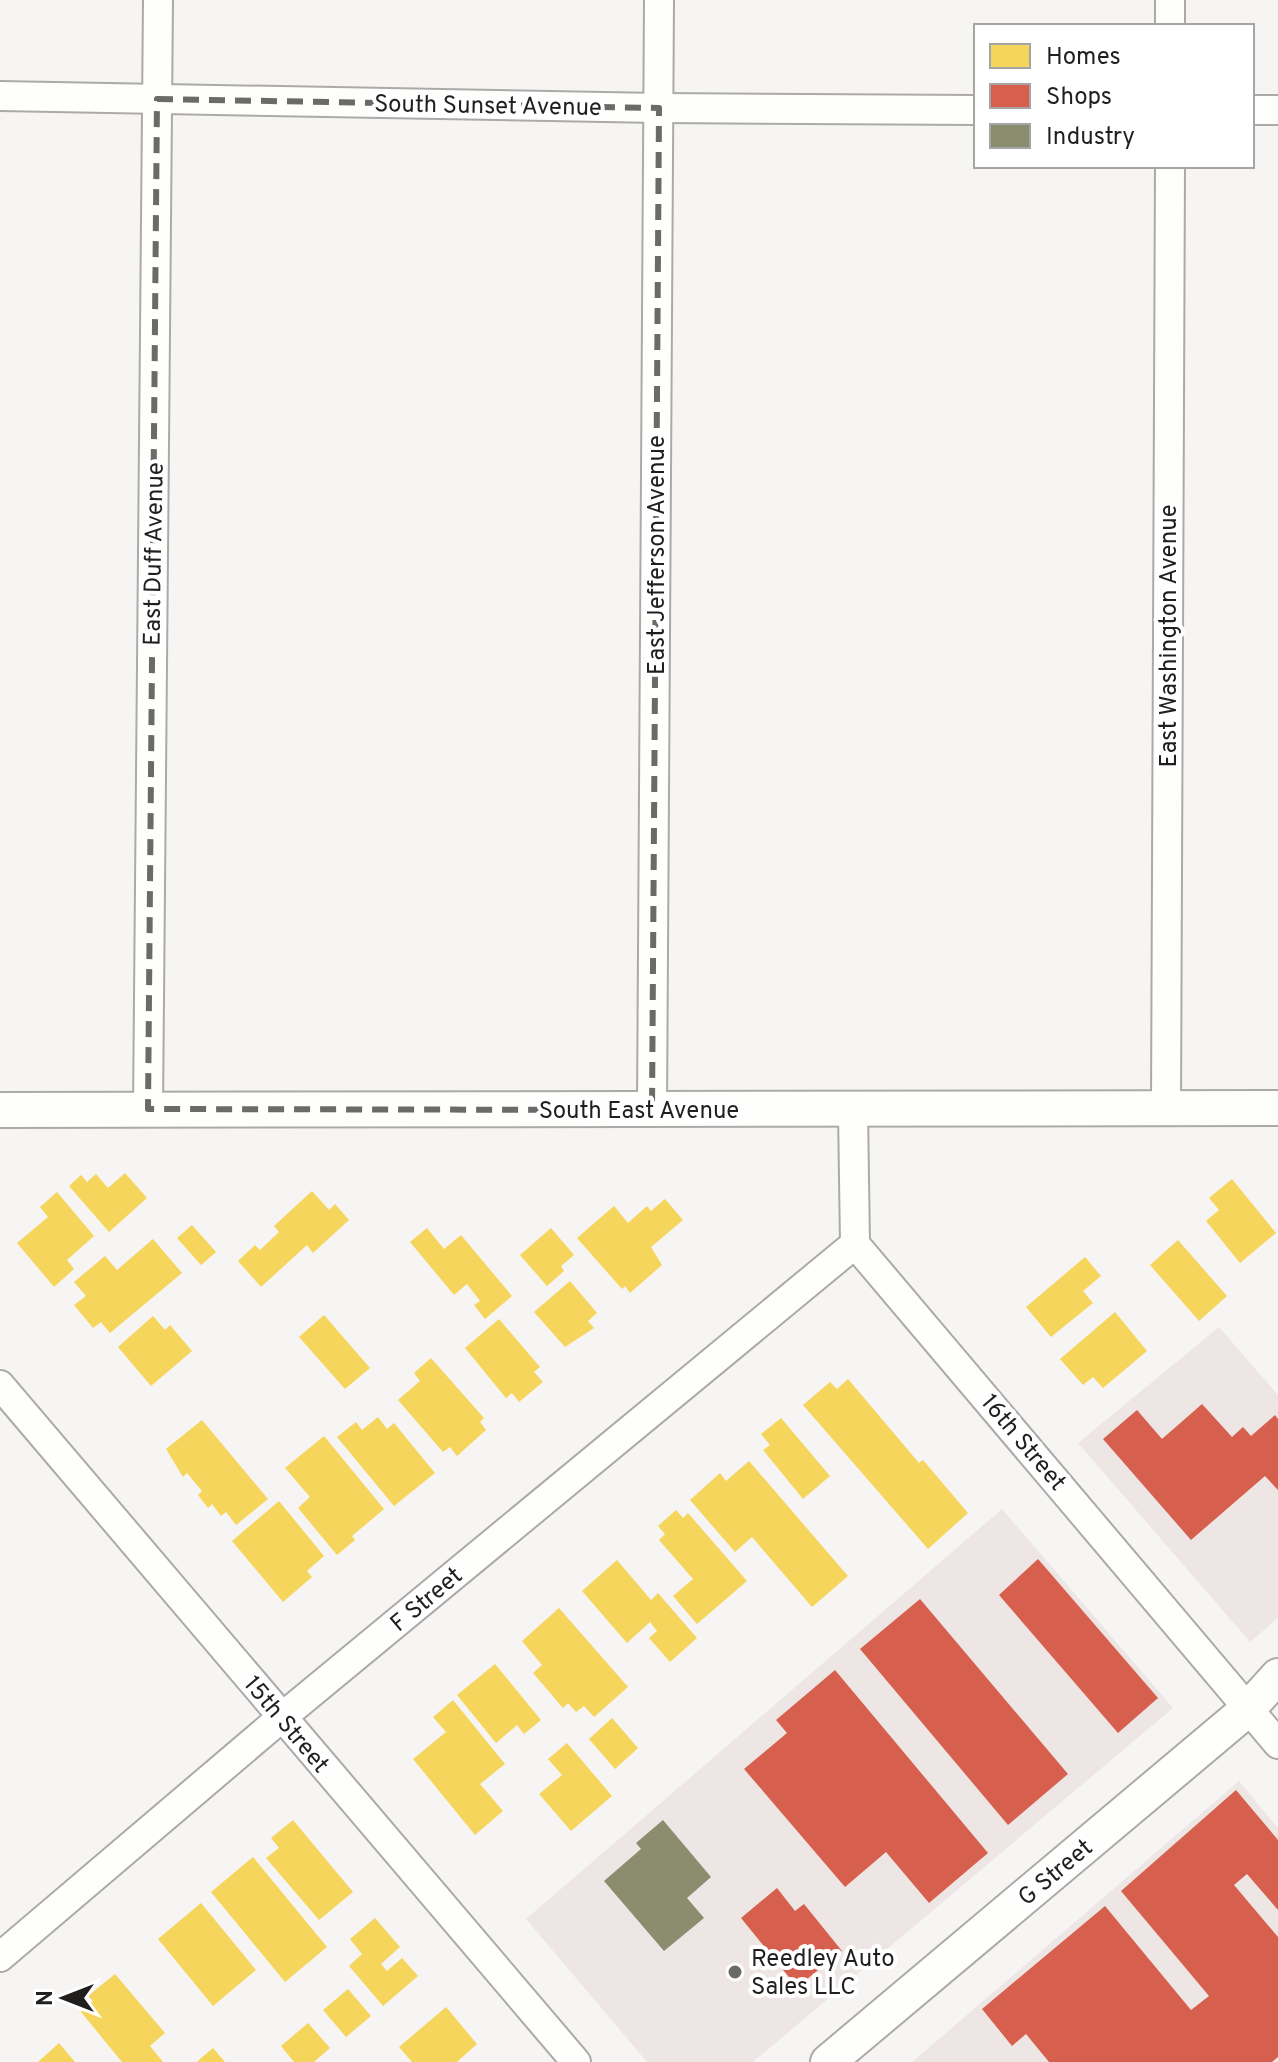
<svg xmlns="http://www.w3.org/2000/svg" width="1278" height="2062" font-family="Overpass,sans-serif">
<style>
.built{fill:#ede6e4}
.homes{fill:#f6d55c}
.shops{fill:#d6604d}
.industry{fill:#8c8c6e}
.lines{fill:none;stroke-linecap:round;stroke-linejoin:round}
.minor-casing{stroke:#abaaa9;stroke-width:32}
.tertiary-casing{stroke:#abaaa9;stroke-width:38}
.minor{stroke:#fefefd;stroke-width:28}
.tertiary{stroke:#fefefd;stroke-width:34}
.marked{fill:none;stroke:#6b6a69;stroke-width:6;stroke-dasharray:16 10;stroke-linejoin:round}
.poi-dot{fill:#6b6a69;stroke:#fff;stroke-width:3}
.labels{text-anchor:middle;stroke-width:8;stroke-linejoin:round;paint-order:stroke}
.street-label{font-size:24px;fill:#201f1e;stroke:#fff}
.poi-label{font-size:24px;fill:#201f1e;stroke:#fff;text-anchor:start}
</style>
<rect width="100%" height="100%" fill="#f7f5f4"/>
<g class="built">
<path d="M1219 1327 1278 1395V1618L1250 1642 1078 1443Z"/>
<path d="M1002 1509 1173 1708 753 2062H647L526 1919Z"/>
<path d="M1239 1781 1278 1828V2062H912Z"/>
</g>
<g class="homes">
<path d="M125 1173 147 1198 109 1232 69 1186 81 1175 87 1182 96 1174 108 1188Z"/>
<path d="M1232 1179 1276 1233 1240 1263 1206 1221 1219 1210 1209 1198Z"/>
<path d="M312 1191 329 1210 335 1204 349 1220 313 1253 307 1245 261 1287 238 1261 255 1245 260 1250 279 1232 274 1226Z"/>
<path d="M57 1192 94 1236 67 1260 74 1269 54 1287 17 1243 48 1217 40 1207Z"/>
<path d="M665 1199 683 1220 651 1247 662 1265 630 1293 625 1286 622 1289 577 1238 614 1206 628 1223 647 1206 651 1211Z"/>
<path d="M192 1225 216 1252 201 1265 177 1238Z"/>
<path d="M427 1228 444 1249 461 1235 512 1296 485 1319 474 1305 480 1301 467 1284 454 1295 410 1242Z"/>
<path d="M551 1228 574 1255 561 1266 564 1271 547 1286 520 1255Z"/>
<path d="M153 1239 182 1273 110 1333 101 1322 93 1328 74 1305 86 1296 74 1282 105 1256 117 1270Z"/>
<path d="M1178 1240 1227 1296 1199 1321 1150 1265Z"/>
<path d="M1085 1257 1101 1276 1083 1291 1093 1303 1051 1337 1026 1307Z"/>
<path d="M570 1281 597 1313 588 1321 594 1328 565 1347 534 1312Z"/>
<path d="M1115 1312 1147 1351 1103 1388 1093 1377 1083 1385 1060 1359Z"/>
<path d="M324 1315 370 1368 345 1389 299 1337Z"/>
<path d="M153 1316 165 1330 170 1325 192 1351 151 1386 118 1347Z"/>
<path d="M499 1319 540 1367 534 1372 543 1382 519 1402 512 1393 506 1398 465 1348Z"/>
<path d="M431 1358 484 1418 480 1422 486 1430 457 1456 450 1447 443 1452 398 1400 420 1381 414 1373Z"/>
<path d="M848 1379 919 1463 923 1460 968 1513 928 1549 803 1405 830 1382 837 1389Z"/>
<path d="M378 1417 387 1429 394 1423 435 1473 394 1506 337 1437 356 1422 362 1430Z"/>
<path d="M781 1418 830 1476 803 1499 763 1450 770 1445 761 1434Z"/>
<path d="M202 1420 268 1499 236 1525 226 1512 221 1516 212 1504 208 1508 198 1495 202 1491 187 1473 183 1477 166 1449Z"/>
<path d="M324 1436 384 1509 352 1536 355 1540 337 1555 298 1508 310 1497 285 1468Z"/>
<path d="M749 1461 848 1576 812 1607 752 1537 735 1552 690 1500 720 1473 726 1481Z"/>
<path d="M279 1501 324 1556 307 1571 312 1577 283 1602 232 1541Z"/>
<path d="M676 1510 683 1518 688 1513 747 1581 697 1624 673 1596 693 1579 659 1540 665 1534 658 1526Z"/>
<path d="M617 1560 651 1600 658 1593 697 1638 670 1662 649 1638 657 1631 650 1622 627 1643 582 1591Z"/>
<path d="M559 1608 628 1687 594 1717 584 1706 576 1712 568 1703 563 1708 533 1673 542 1665 522 1641Z"/>
<path d="M495 1664 541 1720 524 1734 517 1725 496 1743 457 1695Z"/>
<path d="M453 1700 505 1764 480 1784 503 1811 475 1835 413 1759 446 1732 433 1717Z"/>
<path d="M612 1718 638 1748 615 1769 589 1739Z"/>
<path d="M567 1743 612 1796 571 1831 539 1794 562 1775 548 1759Z"/>
<path d="M293 1820 353 1892 319 1920 266 1858 279 1848 271 1838Z"/>
<path d="M253 1857 327 1947 285 1982 211 1892Z"/>
<path d="M201 1903 256 1970 213 2006 158 1939Z"/>
<path d="M375 1918 400 1947 381 1964 387 1971 402 1958 418 1976 383 2006 349 1966 362 1954 350 1939Z"/>
<path d="M115 1974 165 2033 150 2046 163 2062H122L81 2012 93 2001 88 1996Z"/>
<path d="M348 1989 371 2016 346 2037 323 2010Z"/>
<path d="M446 2007 477 2044 457 2062H412L399 2047Z"/>
<path d="M308 2023 330 2048 314 2062H294L281 2046Z"/>
<path d="M59 2043 75 2062H38Z"/>
<path d="M213 2048 225 2062H197L200 2059Z"/>
</g>
<g class="shops">
<path d="M1202 1404 1232 1437 1243 1427 1251 1436 1275 1415 1278 1419V1490L1265 1476 1191 1540 1103 1439 1137 1410 1162 1439Z"/>
<path d="M1038 1559 1158 1698 1118 1733 999 1595Z"/>
<path d="M920 1599 1068 1774 1008 1825 860 1649Z"/>
<path d="M835 1670 988 1853 929 1903 886 1852 845 1887 744 1769 787 1733 776 1720Z"/>
<path d="M1236 1790 1278 1840V1910L1247 1874 1234 1885 1278 1937V2057L1272 2062H1049L1026 2034 1012 2046 982 2009 1105 1906 1191 2010 1209 1996 1121 1891Z"/>
<path d="M777 1888 795 1911 804 1904 842 1951 797 1987 741 1918Z"/>
</g>
<path class="industry" d="M663 1820 711 1877 687 1898 704 1918 664 1951 604 1881 641 1849 636 1843Z"/>
<g class="lines">
<g class="minor-casing">
<g id="minor">
<path d="M1170 26V0"/>
<path d="M0 96 659 108 976 110"/>
<path d="M1252 110H1278"/>
<path d="M1166 1107 1170 166"/>
<path d="M148 1109 158 0"/>
<path d="M652 1110 659 0"/>
<path d="M853 1111 855 1244 1278 1744"/>
<path d="M0 1385 576 2062"/>
<path d="M0 1957 281 1718 855 1244"/>
</g>
</g>
<g class="tertiary-casing">
<g id="tertiary">
<path d="M0 1110 1278 1108"/>
<path d="M828 2062 1248 1709 1278 1676"/>
</g>
</g>
<use href="#minor" class="minor"/>
<use href="#tertiary" class="tertiary"/>
</g>
<path class="marked" d="M157 99 659 108 652 1110 148 1109Z"/>
<circle class="poi-dot" cx="735" cy="1972" r="8"/>
<g class="labels">
<g class="street-label">
<text transform="translate(488 105) rotate(1)" y="8">South Sunset Avenue</text>
<text transform="translate(153 554) rotate(-89)" y="8">East Duff Avenue</text>
<text transform="translate(656 555) rotate(-90)" y="8">East Jefferson Avenue</text>
<text transform="translate(1168 636) rotate(-90)" y="8">East Washington Avenue</text>
<text x="639" y="1118">South East Avenue</text>
<text transform="translate(1024 1442) rotate(50)" y="8">16th Street</text>
<text transform="translate(426 1599) rotate(-40)" y="8">F Street</text>
<text transform="translate(287 1724) rotate(50)" y="8">15th Street</text>
<text transform="translate(1055 1872) rotate(-40)" y="8">G Street</text>
</g>
<g class="poi-label">
<text x="751" y="1966">Reedley Auto<tspan x="751" dy="28">Sales LLC</tspan></text>
</g>
</g>
<rect x="974" y="24" width="280" height="144" fill="#ffffff" stroke="#a6a5a5" stroke-width="2"/>
<rect x="990" y="44" width="40" height="24" fill="#f6d55c" stroke="#a6a5a5" stroke-width="2"/>
<text x="1046" y="64" font-size="24" fill="#201f1e">Homes</text>
<rect x="990" y="84" width="40" height="24" fill="#d6604d" stroke="#a6a5a5" stroke-width="2"/>
<text x="1046" y="104" font-size="24" fill="#201f1e">Shops</text>
<rect x="990" y="124" width="40" height="24" fill="#8c8c6e" stroke="#a6a5a5" stroke-width="2"/>
<text x="1046" y="144" font-size="24" fill="#201f1e">Industry</text>
<g transform="translate(64 1998) rotate(270)" stroke="#ffffff" stroke-width="6" paint-order="stroke">
<path d="M0-6L14 30L0 20L-14 30Z" fill="#201f1e"/>
<text y="-12" font-size="22" font-weight="bold" text-anchor="middle" fill="#201f1e">N</text>
</g>
</svg>
